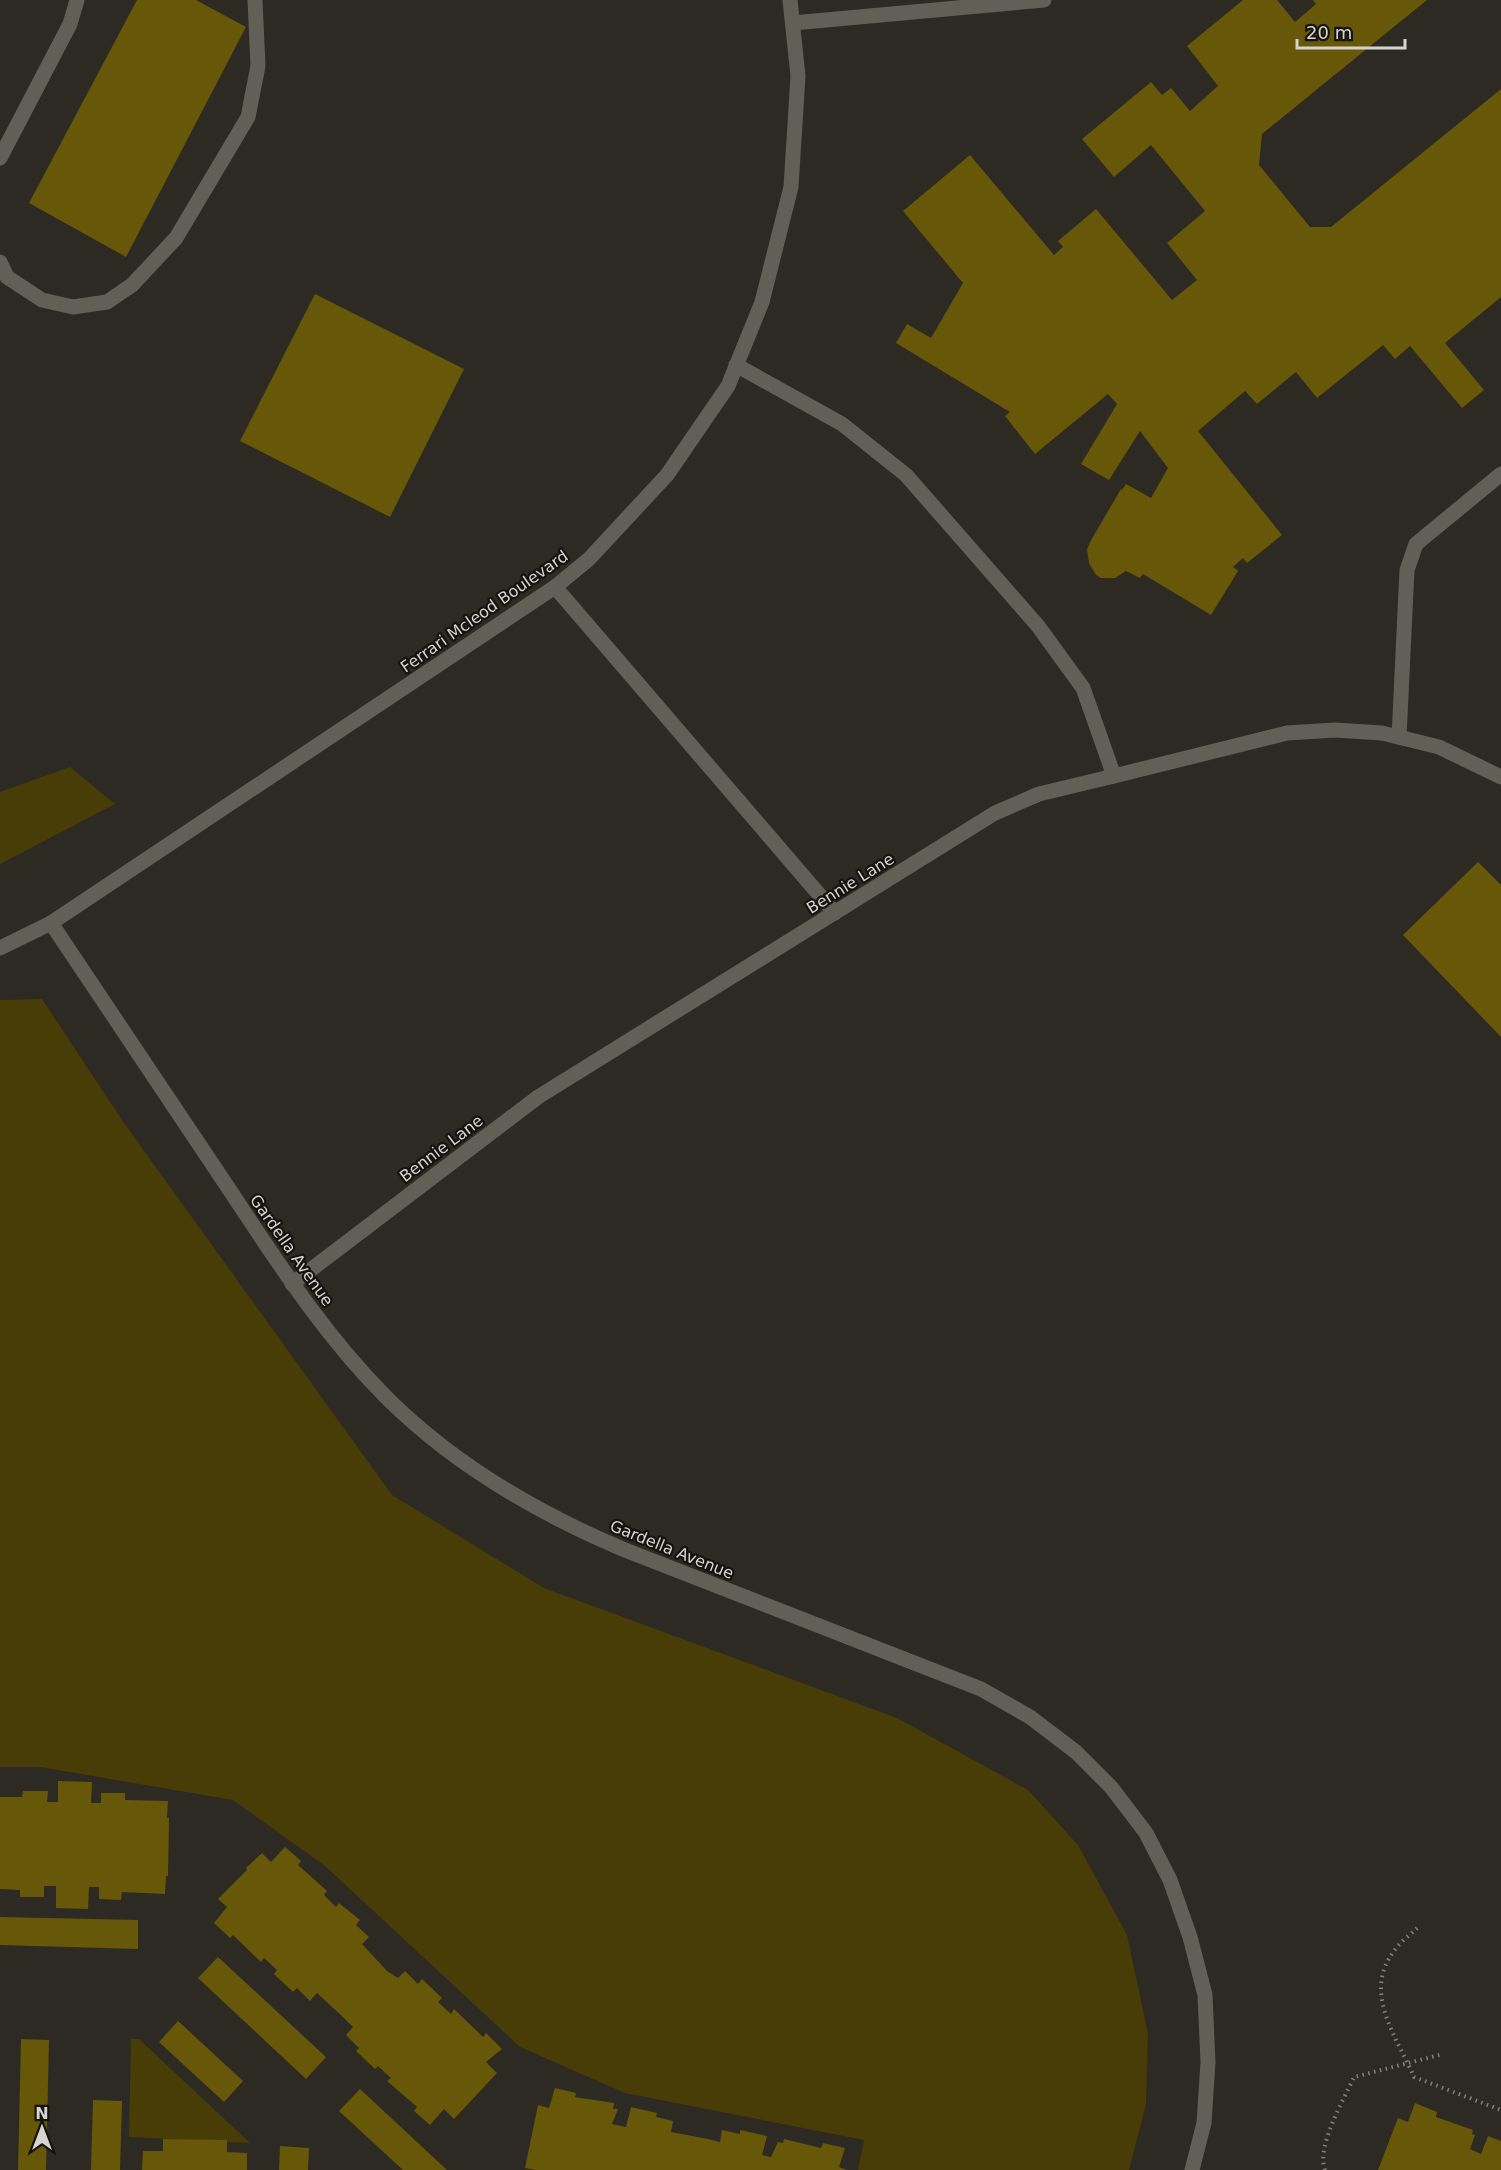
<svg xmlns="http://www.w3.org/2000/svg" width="1501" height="2170" font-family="'DejaVu Sans',sans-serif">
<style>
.green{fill:#483d07}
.building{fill:#675708}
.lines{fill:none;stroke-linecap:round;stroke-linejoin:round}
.path{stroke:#83817b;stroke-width:4;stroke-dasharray:1.5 4.5;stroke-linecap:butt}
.service{stroke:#615f56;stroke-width:15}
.minor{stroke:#615f56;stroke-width:15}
.labels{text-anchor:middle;stroke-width:4.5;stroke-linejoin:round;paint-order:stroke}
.street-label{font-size:16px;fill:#d6d4cf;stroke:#14130f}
</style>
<rect width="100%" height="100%" fill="#2c2a22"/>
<g class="green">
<path d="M70 767 115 804 0 864V792Z"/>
<path d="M42 999 124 1123 392 1495 544 1588 897 1718 1028 1790 1078 1845 1127 1935 1148 2034 1146 2104 1129 2170H858L864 2140 625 2093 520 2047 324 1865 233 1800 40 1767H0V1000Z"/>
<path d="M131 2039H139L250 2143 129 2137Z"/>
</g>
<g class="building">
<path d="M137 0H196L246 27 126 257 29 203Z"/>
<path d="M1243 0H1277L1295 22 1316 4 1313 0H1427L1262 134 1259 165 1310 227H1331L1501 89V297L1445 343 1484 390 1462 408 1410 346 1395 359 1383 345 1317 398 1296 372 1257 404 1245 391 1198 431 1282 535 1247 563 1243 558 1233 567 1238 571 1211 615 1143 574 1140 578 1126 571 1115 578H1101L1096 575 1089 563 1087 550 1090 542 1121 489 1122 490 1126 484 1151 498 1168 468 1140 431 1109 480 1081 464 1117 404 1108 394 1035 454 1005 416 1010 412 896 343 907 324 931 338 963 283 903 211 970 155 1054 255 1063 247 1058 241 1096 209 1172 300 1197 280 1167 243 1205 211 1151 145 1114 177 1082 139 1151 82 1162 95 1171 88 1190 111 1218 86 1187 46Z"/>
<path d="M315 294 464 369 390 517 240 441Z"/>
<path d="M1478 862 1501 885V1037L1403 935Z"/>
<path d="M58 1781 92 1782 91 1803H101V1793H125V1800L168 1801 167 1818H169L168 1876H166L165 1894 122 1892 121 1900 99 1899V1887H89L88 1909 56 1908V1886H44V1897H20V1890L0 1889V1797H22L23 1791H48L47 1802H58Z"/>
<path d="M285 1847 301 1861 298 1865 327 1891 324 1895 336 1907 339 1903 360 1920 356 1925 369 1937 362 1944 387 1971 398 1978 405 1971 418 1984 422 1979 442 1998 438 2002 451 2014 454 2009 483 2037 486 2033 502 2049 486 2062 497 2073 454 2119 444 2109 430 2125 414 2111 417 2107 387 2081 391 2078 378 2066 375 2069 356 2051 359 2048 346 2035 353 2027 344 2018 317 1993 310 2001 297 1988 293 1992 274 1974 277 1970 264 1958 261 1962 233 1935 230 1938 214 1923 227 1907 218 1899 247 1870 246 1868 262 1853 271 1862Z"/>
<path d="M0 1917 138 1920V1949L0 1945Z"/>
<path d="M218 1957 326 2057 306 2079 198 1978Z"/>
<path d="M178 2021 243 2081 224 2102 159 2042Z"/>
<path d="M21 2039 49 2040 46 2170H18Z"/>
<path d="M555 2088 576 2093 575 2097 614 2103 613 2109H618L612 2124 626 2127 631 2107 657 2113 656 2117 673 2121 671 2132 708 2139 720 2142 722 2130 740 2134V2130L767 2136 762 2155 771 2157 778 2142 783 2143 784 2139 821 2148 823 2143 845 2148 839 2167 847 2170H536L525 2168 538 2105 549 2108Z"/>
<path d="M360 2089 447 2170H403L339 2111Z"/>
<path d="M93 2100 122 2101 120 2170H91Z"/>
<path d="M1415 2103 1437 2112 1436 2117 1473 2130 1472 2134 1475 2135 1470 2149 1481 2154 1488 2136 1501 2141V2170H1378L1398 2118 1408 2122Z"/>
<path d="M163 2139 227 2140V2152L247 2153V2170H142L143 2151H163Z"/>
<path d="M280 2146 309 2148 308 2170H279Z"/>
</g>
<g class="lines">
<g class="path">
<path d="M1417 1928C1410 1935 1400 1942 1394 1951 1362 1993 1397 2037 1414 2077L1501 2110"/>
<path d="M1325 2170C1316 2147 1344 2099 1354 2077L1443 2054"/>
</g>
<g class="service">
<path d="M793 23 1044 0"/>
<path d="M0 158 70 24 77 0"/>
<path d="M0 262 7 277 42 300 73 307 107 302 132 285 176 238 248 117 258 66 255 0"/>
<path d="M736 365 842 424 906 475 1038 626 1083 688 1114 776"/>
<path d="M1399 737 1407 570 1416 544 1501 474"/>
</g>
<g class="minor">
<path d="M555 587 835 913"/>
<path d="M51 923C109 1010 167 1096 225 1183 275 1258 322 1333 386 1397 454 1465 537 1513 625 1550L981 1689 1030 1717 1076 1752 1111 1787 1146 1833 1170 1880 1190 1937 1205 1995 1208 2062 1204 2123 1192 2170"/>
<path d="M0 948 51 923 555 587 589 559 667 475 728 386 762 302 791 187 798 76 790 0"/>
<path d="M292 1284 538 1097 995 813 1039 794 1114 776 1287 733 1335 730 1382 733 1439 747 1501 777"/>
</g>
</g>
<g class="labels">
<g class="street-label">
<text transform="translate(484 611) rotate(-35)" y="6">Ferrari Mcleod Boulevard</text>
<text transform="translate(850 883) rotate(-32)" y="6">Bennie Lane</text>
<text transform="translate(441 1148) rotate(-37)" y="6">Bennie Lane</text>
<text transform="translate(292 1250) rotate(55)" y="6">Gardella Avenue</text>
<text transform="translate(672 1549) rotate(22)" y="6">Gardella Avenue</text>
</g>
</g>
<g transform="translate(42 2128)" stroke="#14130f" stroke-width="4.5" paint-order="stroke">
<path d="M0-4.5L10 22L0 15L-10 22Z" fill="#d6d4cf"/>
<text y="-9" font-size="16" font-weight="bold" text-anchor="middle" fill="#d6d4cf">N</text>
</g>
<path d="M1297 39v9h108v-9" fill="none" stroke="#d6d4cf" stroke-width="3"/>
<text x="1306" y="39" font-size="18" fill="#d6d4cf" stroke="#14130f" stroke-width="4.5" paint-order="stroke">20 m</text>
</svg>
